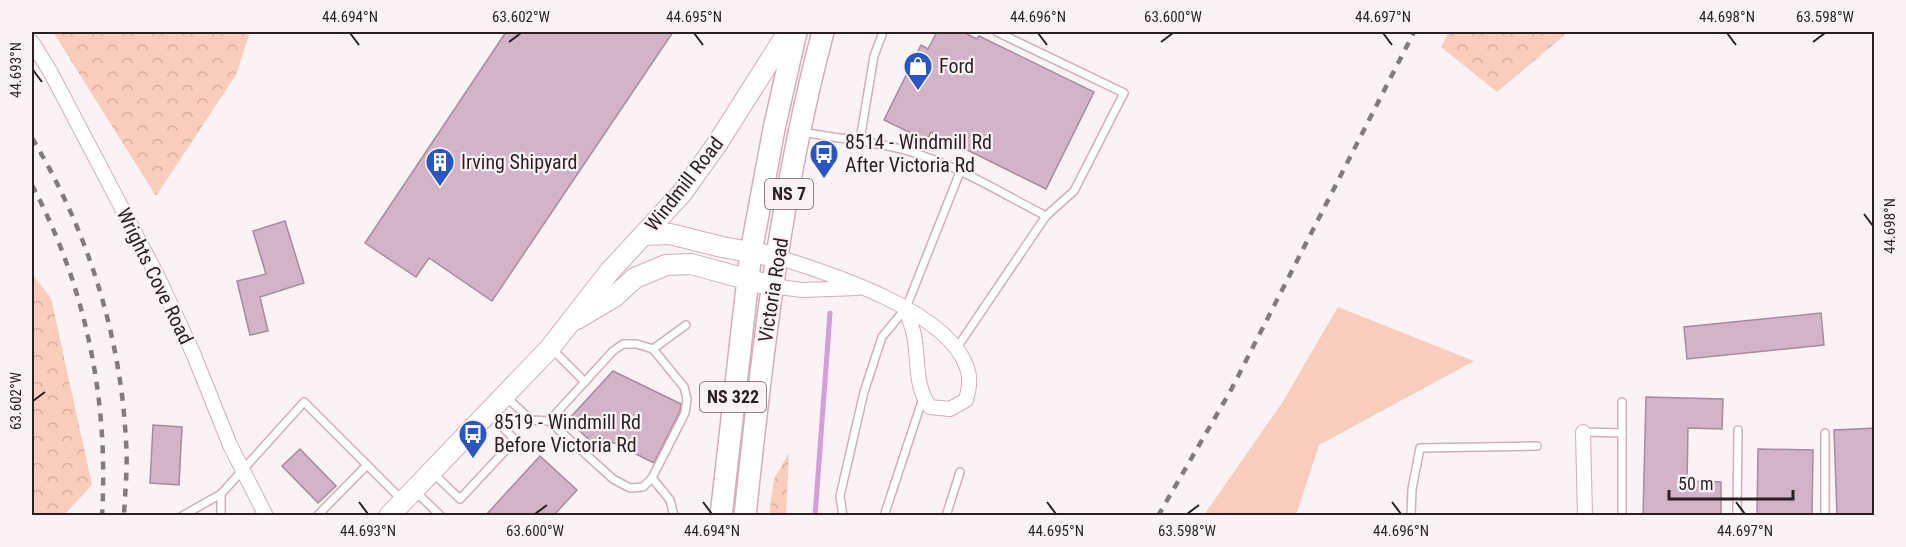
<svg xmlns="http://www.w3.org/2000/svg" width="1906" height="547" font-family="'Roboto Condensed',sans-serif">
<style>
.grass{fill:#f9ccbb}
.forest{fill:url(#forest-crowns)}
.lines{fill:none;stroke-linecap:round;stroke-linejoin:round}
.stream{stroke:#d69ddd;stroke-width:5}
.building{fill:#d3b4c6;stroke:#a78a9b;stroke-width:1.5}
.service-casing{stroke:#d2aeb7;stroke-width:10}
.minor-casing{stroke:#d2aeb7;stroke-width:16}
.secondary-casing{stroke:#d2aeb7;stroke-width:22}
.primary-casing{stroke:#d2aeb7;stroke-width:24}
.service{stroke:#fff;stroke-width:7}
.minor{stroke:#fff;stroke-width:14}
.secondary{stroke:#fff;stroke-width:20}
.primary{stroke:#fff;stroke-width:21}
.rail{stroke:#84797c;stroke-width:4.5;stroke-dasharray:8 8;stroke-linecap:butt}
.ticks{fill:none;stroke:#2c1f22;stroke-width:2}
.labels{text-anchor:middle;stroke-width:4.5;stroke-linejoin:round;paint-order:stroke}
.shield{fill:#faf2f4;stroke:#6a5e61;stroke-width:1.5}
.shield-label{font-size:18px;font-weight:bold;fill:#2c1f22}
.poi-label{font-size:20px;fill:#2c1f22;stroke:#faf2f4;text-anchor:start}
.street-label{font-size:20px;fill:#2c1f22;stroke:#faf2f4}
.neatline{fill:none;stroke:#2c1f22;stroke-width:2}
.ticks-label{font-size:15px;text-anchor:middle;fill:#2c1f22}
</style>
<defs>
<pattern id="forest-crowns" width="20" height="18" patternUnits="userSpaceOnUse" patternTransform="scale(1.5)"><rect width="20" height="18" fill="#f9ccbb"/><path d="M2 6a3 3 0 1 1 6 0M12 15a3 3 0 1 1 6 0" fill="none" stroke="#d6afa0"/></pattern>
</defs>
<rect width="100%" height="100%" fill="#faf2f4"/>
<path class="grass" d="M1338 307 1474 361 1319 445 1296 515H1204L1282 403Z"/>
<g class="forest">
<path d="M53 32H250L236 75 156 196Z"/>
<path d="M1449 32H1568L1497 92 1441 47Z"/>
<path d="M32 274 51 298 92 485 64 515H32Z"/>
<path d="M789 453 786 515H769L774 479Z"/>
</g>
<g class="lines">
<path class="stream" d="M815 516 830 313"/>
</g>
<g class="building">
<path d="M506 32H673L492 301 429 258 416 277 365 243Z"/>
<path d="M937 32H963L977 39 979 36 1094 92 1046 189 931 132 927 141 884 120 921 45 928 49Z"/>
<path d="M285 221 304 283 260 297 268 331 250 335 237 281 266 274 253 231Z"/>
<path d="M1821 313 1824 345 1687 359 1684 327Z"/>
<path d="M613 371 681 404 680 411 654 463 610 441 601 451 568 420Z"/>
<path d="M1646 397 1723 399 1722 429 1688 428 1687 481 1721 482V516H1643Z"/>
<path d="M153 425 182 427 179 485 150 483Z"/>
<path d="M1875 428V516H1837L1834 430Z"/>
<path d="M300 449 336 486 318 503 282 466Z"/>
<path d="M1758 449 1813 450 1812 516H1757Z"/>
<path d="M540 456 577 490 553 516H485Z"/>
</g>
<g class="lines">
<g class="service-casing">
<g id="service">
<path d="M803 132C838 139 874 141 908 151 957 165 1001 193 1046 216"/>
<path d="M860 140 874 56 883 32"/>
<path d="M551 348 585 382"/>
<path d="M653 349 686 325"/>
<path d="M956 349 1046 216 1074 191 1124 93 997 32"/>
<path d="M505 396 531 420 549 421 613 479 630 488 643 487 652 478 685 413 687 399 684 387 653 349 637 344H623L613 351 549 421"/>
<path d="M1583 432 1622 433"/>
<path d="M1825 433V516"/>
<path d="M433 473 460 499 515 440 490 414"/>
<path d="M652 478 670 500 674 516"/>
<path d="M416 492 441 516"/>
<path d="M221 494V516"/>
<path d="M182 516 221 494 304 402 401 499"/>
<path d="M317 516 367 465"/>
<path d="M843 516 840 496 864 392 882 337 906 308 960 172"/>
<path d="M884 516 923 398"/>
<path d="M946 516 960 472"/>
<path d="M1411 516 1412 489 1420 448 1537 446"/>
<path d="M1622 516V402"/>
<path d="M1737 516 1738 430"/>
</g>
</g>
<g class="minor-casing">
<g id="minor">
<path d="M32 42 51 73 158 277 193 353 230 445 266 516"/>
<path d="M777 257C829 273 949 311 967 368 971 379 969 388 966 400L950 409 930 407C914 386 919 360 914 335 912 326 908 317 906 308"/>
<path d="M772 286 802 290 858 288"/>
<path d="M1583 432 1585 516"/>
</g>
</g>
<g class="secondary-casing">
<g id="secondary">
<path d="M644 235 670 234 722 247 777 257"/>
<path d="M577 319 614 297 635 278 666 265 691 264 772 286"/>
<path d="M389 516 550 348 610 271 682 193 717 144 788 32"/>
</g>
</g>
<g class="primary-casing">
<g id="primary">
<path d="M721 516 751 252 774 129 796 32"/>
<path d="M745 516C762 353 781 189 823 32"/>
</g>
</g>
<use href="#service" class="service"/>
<use href="#minor" class="minor"/>
<use href="#secondary" class="secondary"/>
<use href="#primary" class="primary"/>
<g class="rail">
<path d="M32 138C87 229 121 335 126 442 128 466 125 491 124 516"/>
<path d="M32 185C86 287 109 400 102 516"/>
<path d="M1158 516 1231 390 1414 32"/>
</g>
</g>
<path class="ticks" d="M350 33 359 45M694 33 703 45M1038 33 1047 45M1383 33 1392 45M1727 33 1736 45M509 42 521 33M1161 42 1173 33M1813 42 1825 33M33 70 42 82M1864 214 1873 226M33 401 45 392M359 502 368 514M703 502 712 514M1047 502 1056 514M1392 502 1401 514M1736 502 1745 514M535 514 547 505M1187 514 1199 505"/>
<defs>
<g id="shop-pin" transform="scale(1.5)"><path d="M0 17L-7.5 6A9.5 9.5 0 1 1 7.5 6Z" fill="#2956c4" stroke="#faf2f4"/><path d="M-5-2.5h2.3a2.7 3.5 0 0 1 5.4 0H5L5.5 6h-11ZM-1.5-2.5h3a1.5 2.3 0 0 0-3 0Z" fill="#fff"/></g>
<g id="bus-pin" transform="scale(1.5)"><path d="M0 17L-7.5 6A9.5 9.5 0 1 1 7.5 6Z" fill="#2956c4" stroke="#faf2f4"/><path d="M-5-6H5V4H4V6H2V4H-2V6H-4V4H-5ZM-3.5-4V0h7V-4ZM-3.5 1.2v1.5H-2V1.2ZM2 1.2v1.5H3.5V1.2Z" fill="#fff"/></g>
<g id="building-pin" transform="scale(1.5)"><path d="M0 17L-7.5 6A9.5 9.5 0 1 1 7.5 6Z" fill="#2956c4" stroke="#faf2f4"/><path d="M-4-6H4V6H1V3H-1V6H-4ZM-2.5-4.3h1.7v1.8h-1.7ZM.8-4.3h1.7v1.8H.8ZM-2.5-1h1.7V.8h-1.7ZM.8-1h1.7V.8H.8Z" fill="#fff"/></g>
</defs>
<g fill-rule="evenodd">
<use href="#shop-pin" x="918" y="66"/>
<use href="#bus-pin" x="824" y="154"/>
<use href="#building-pin" x="440" y="162"/>
<use href="#bus-pin" x="473" y="434"/>
</g>
<g class="labels">
<g class="shield">
<rect x="765" y="179" width="48" height="30" rx="4.5"/>
<rect x="700" y="382" width="66" height="30" rx="4.5"/>
</g>
<g class="shield-label">
<text x="789" y="200">NS 7</text>
<text x="733" y="403">NS 322</text>
</g>
<g class="poi-label">
<text x="939" y="73">Ford</text>
<text x="845" y="149">8514 - Windmill Rd<tspan x="845" dy="23">After Victoria Rd</tspan></text>
<text x="461" y="169">Irving Shipyard</text>
<text x="494" y="429">8519 - Windmill Rd<tspan x="494" dy="23">Before Victoria Rd</tspan></text>
</g>
<g class="street-label">
<text transform="translate(684 184) rotate(-52)" y="7">Windmill Road</text>
<text transform="translate(155 276) rotate(64)" y="7">Wrights Cove Road</text>
<text transform="translate(773 290) rotate(-81)" y="7">Victoria Road</text>
</g>
</g>
<rect width="1906" height="547" fill="none" stroke="#faf2f4" stroke-width="66"/>
<path d="M1669 490v9h124v-9" fill="none" stroke="#2c1f22" stroke-width="3"/>
<text x="1678" y="490" font-size="18" fill="#2c1f22" stroke="#faf2f4" stroke-width="4.5" paint-order="stroke">50 m</text>
<rect x="33" y="33" width="1840" height="481" class="neatline"/>
<g class="ticks-label">
<text x="350" y="22">44.694°N</text>
<text x="521" y="22">63.602°W</text>
<text x="694" y="22">44.695°N</text>
<text x="1038" y="22">44.696°N</text>
<text x="1173" y="22">63.600°W</text>
<text x="1383" y="22">44.697°N</text>
<text x="1727" y="22">44.698°N</text>
<text x="1825" y="22">63.598°W</text>
<text transform="translate(16 70) rotate(-90)" y="5">44.693°N</text>
<text transform="translate(1890 226) rotate(-90)" y="5">44.698°N</text>
<text transform="translate(16 401) rotate(-90)" y="5">63.602°W</text>
<text x="368" y="536">44.693°N</text>
<text x="535" y="536">63.600°W</text>
<text x="712" y="536">44.694°N</text>
<text x="1056" y="536">44.695°N</text>
<text x="1187" y="536">63.598°W</text>
<text x="1401" y="536">44.696°N</text>
<text x="1745" y="536">44.697°N</text>
</g>
</svg>
